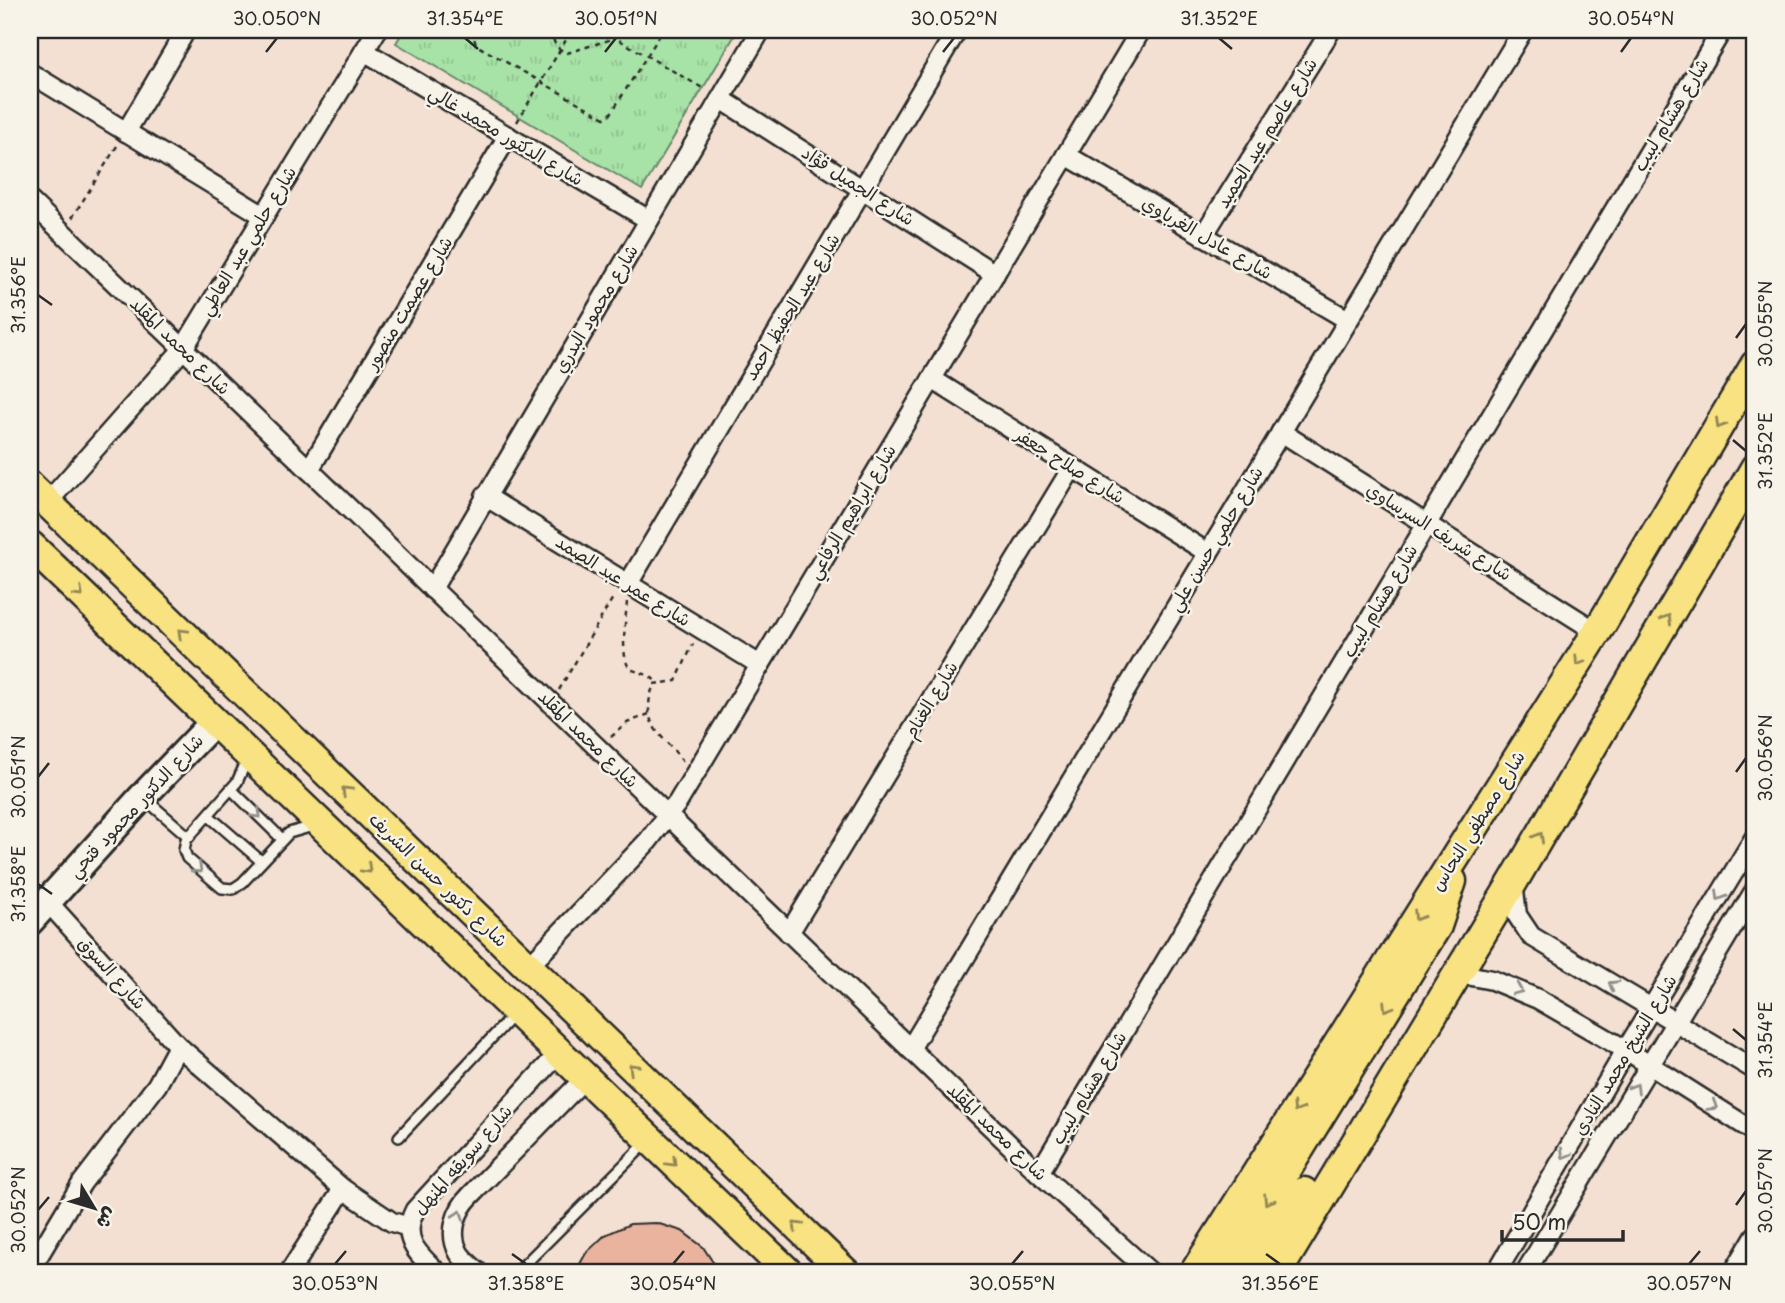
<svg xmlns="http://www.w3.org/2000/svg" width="1785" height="1303" font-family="'Playpen Sans','Playpen Sans Arabic',sans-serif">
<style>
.grass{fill:url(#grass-tufts);stroke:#698669;stroke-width:2}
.building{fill:#e9b39e;stroke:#2b2b2b;stroke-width:2}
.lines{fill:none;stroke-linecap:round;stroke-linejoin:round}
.lane-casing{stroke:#2b2b2b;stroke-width:14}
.street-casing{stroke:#2b2b2b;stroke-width:23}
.secondary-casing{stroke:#2b2b2b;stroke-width:32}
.primary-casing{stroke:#2b2b2b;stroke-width:33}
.path{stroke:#2b2b2b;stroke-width:2.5;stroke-dasharray:5 5;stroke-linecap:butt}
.lane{stroke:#f7f3e8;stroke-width:9}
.street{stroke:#f7f3e8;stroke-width:18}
.secondary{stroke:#f7f3e8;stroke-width:26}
.primary{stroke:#f8e281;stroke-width:28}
.oneway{stroke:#928656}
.oneway2{stroke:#918f8a}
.ticks{fill:none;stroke:#2b2b2b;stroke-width:2.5}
.labels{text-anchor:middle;stroke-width:5;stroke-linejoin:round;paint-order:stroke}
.street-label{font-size:18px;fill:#2b2b2b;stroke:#f7f3e8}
.neatline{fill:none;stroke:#2b2b2b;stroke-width:2.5}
.ticks-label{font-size:18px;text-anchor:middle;fill:#2b2b2b}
</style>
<defs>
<pattern id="grass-tufts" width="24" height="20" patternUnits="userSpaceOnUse" patternTransform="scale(1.75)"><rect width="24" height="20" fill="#a7e2a7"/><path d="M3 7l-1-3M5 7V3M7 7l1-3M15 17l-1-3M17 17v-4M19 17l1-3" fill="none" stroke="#90c290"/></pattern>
</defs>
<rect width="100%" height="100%" fill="#f3e0d2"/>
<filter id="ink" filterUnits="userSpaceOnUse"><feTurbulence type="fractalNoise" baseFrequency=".0143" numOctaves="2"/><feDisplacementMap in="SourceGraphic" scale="14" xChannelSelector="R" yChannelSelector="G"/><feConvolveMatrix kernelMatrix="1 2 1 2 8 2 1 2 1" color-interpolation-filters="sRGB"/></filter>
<g filter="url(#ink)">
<path class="grass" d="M404 30H738L642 190 396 43Z"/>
<path class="building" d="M656 1223 682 1231 703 1247 720 1273H575L586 1253 605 1235 630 1224Z"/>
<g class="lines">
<g class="lane-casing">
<g id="lane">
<path d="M247 760 237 782 186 840 184 850 187 858 222 888 233 889 242 883 289 833 313 826"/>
<path d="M231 789 282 839"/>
<path d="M144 798 189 837"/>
<path d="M209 816 261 861"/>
<path d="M399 1137 515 1013"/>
<path d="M516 1273 648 1141"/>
</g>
</g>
<g class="street-casing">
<g id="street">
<path d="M364 51 649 220"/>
<path d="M30 73 264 216"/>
<path d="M721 99 995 274"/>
<path d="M126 132 186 30"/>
<path d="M1066 155 1348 320"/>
<path d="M30 201 1039 1173 1151 1273"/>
<path d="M1203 236 1331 30"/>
<path d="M932 379 1208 553"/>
<path d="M1281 432 1597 632"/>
<path d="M309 470 508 136"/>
<path d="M485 496 760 665"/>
<path d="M47 503 183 349 377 30"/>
<path d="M628 584 957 30"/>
<path d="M432 589 761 30"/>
<path d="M1513 883 1517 915 1531 936 1755 1070"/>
<path d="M47 901 178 1046 343 1189 392 1222 409 1227"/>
<path d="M789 933 1072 468"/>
<path d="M528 967 648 841 678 802 1141 30"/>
<path d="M1453 981 1467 975 1492 980 1538 999 1626 1050 1755 1132"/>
<path d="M910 1049 1523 30"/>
<path d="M1039 1173 1722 30"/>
<path d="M30 1270 82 1183 157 1085 178 1046"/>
<path d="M289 1273 343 1189"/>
<path d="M438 1273C418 1254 400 1239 415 1210L559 1053"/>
<path d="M479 1273C473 1267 463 1260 459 1253 448 1233 456 1210 471 1195L585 1078"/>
<path d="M1496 1273 1626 1050 1755 837"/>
<path d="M1525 1273 1755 890"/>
<path d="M1733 1273 1755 1236"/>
</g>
</g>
<g class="secondary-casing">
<path id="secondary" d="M30 921 142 797 214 722"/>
</g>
<g class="primary-casing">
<g id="primary">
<path d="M30 486 846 1273"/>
<path d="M30 545 789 1273"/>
<path d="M1194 1273 1597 632 1755 365"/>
<path d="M1223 1273 1437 926 1452 881"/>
<path d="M1253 1273 1304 1192"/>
<path d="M1277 1273 1513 882 1755 468"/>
</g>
</g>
<g class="path">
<path d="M478 30 474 38 476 45 605 118 610 115 663 30"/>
<path d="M550 30 556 47 567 53 609 40 615 30"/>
<path d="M602 30 706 90"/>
<path d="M517 122 572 30"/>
<path d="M72 218 117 146"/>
<path d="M627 602C626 617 619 661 631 669 641 674 649 673 656 682"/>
<path d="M559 690 614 596"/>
<path d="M611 737 627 723 649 714"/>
<path d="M683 762C663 733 638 727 654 684L676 681 693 644"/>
</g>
<use href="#lane" class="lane"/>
<use href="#street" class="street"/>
<use href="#secondary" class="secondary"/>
<use href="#primary" class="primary"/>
</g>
<defs><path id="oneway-chevron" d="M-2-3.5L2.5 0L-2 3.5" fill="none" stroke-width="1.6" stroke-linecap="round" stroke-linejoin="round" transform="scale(1.75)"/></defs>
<g class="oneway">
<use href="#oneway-chevron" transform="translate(1720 424) rotate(121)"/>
<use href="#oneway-chevron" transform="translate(79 593) rotate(44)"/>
<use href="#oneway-chevron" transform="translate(1667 619) rotate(-60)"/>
<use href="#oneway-chevron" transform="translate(182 633) rotate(-136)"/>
<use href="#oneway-chevron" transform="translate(1579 661) rotate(122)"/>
<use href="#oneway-chevron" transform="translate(346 791) rotate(-136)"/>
<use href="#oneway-chevron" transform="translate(1539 837) rotate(-60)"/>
<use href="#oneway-chevron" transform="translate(367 869) rotate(44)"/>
<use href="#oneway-chevron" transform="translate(1418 916) rotate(122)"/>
<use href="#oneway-chevron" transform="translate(1387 1007) rotate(122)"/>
<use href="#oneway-chevron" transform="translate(633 1068) rotate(-136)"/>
<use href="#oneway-chevron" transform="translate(1297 1108) rotate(122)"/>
<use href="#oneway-chevron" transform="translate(672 1162) rotate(44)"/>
<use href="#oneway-chevron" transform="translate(1268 1200) rotate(122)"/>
<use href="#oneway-chevron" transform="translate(797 1226) rotate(-136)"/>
</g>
<g class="oneway2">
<use href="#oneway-chevron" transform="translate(257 814) rotate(44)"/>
<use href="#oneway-chevron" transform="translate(198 869) rotate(42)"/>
<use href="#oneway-chevron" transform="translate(1720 896) rotate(121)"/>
<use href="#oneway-chevron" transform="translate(1613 985) rotate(-149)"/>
<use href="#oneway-chevron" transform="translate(1518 990) rotate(23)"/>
<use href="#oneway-chevron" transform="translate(1635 1088) rotate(-59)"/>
<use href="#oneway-chevron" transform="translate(1713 1106) rotate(32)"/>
<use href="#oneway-chevron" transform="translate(1565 1154) rotate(120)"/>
<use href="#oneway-chevron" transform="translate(459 1215) rotate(-70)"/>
</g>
</g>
<path class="ticks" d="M465 38 478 49M1219 38 1232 49M266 52 277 38M605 52 616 38M943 52 954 38M1621 52 1631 38M38 295 52 305M1736 338 1746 324M1733 440 1746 451M1736 772 1746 758M38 777 49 763M38 884 52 894M1733 1029 1746 1040M1736 1205 1746 1191M38 1210 49 1197M512 1254 526 1264M1266 1254 1280 1264M335 1264 346 1251M673 1264 684 1251M1012 1264 1023 1251M1689 1264 1700 1251"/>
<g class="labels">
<g class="street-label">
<text transform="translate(1671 115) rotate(-59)" y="6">شارع هشام لبيب</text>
<text transform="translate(1267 133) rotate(-58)" y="6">شارع عاصم عبد الحميد</text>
<text transform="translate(506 136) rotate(31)" y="6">شارع الدكتور محمد غالي</text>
<text transform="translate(858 186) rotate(33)" y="6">شارع الجميل فؤاد</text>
<text transform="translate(1207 238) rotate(30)" y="6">شارع عادل الغرباوي</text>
<text transform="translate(248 241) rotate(-59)" y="6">شارع حلمي عبد العاطي</text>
<text transform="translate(409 303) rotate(-59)" y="6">شارع عصمت منصور</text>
<text transform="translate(792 307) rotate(-59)" y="6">شارع عبد الحفيظ احمد</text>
<text transform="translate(596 309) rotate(-59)" y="6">شارع محمود البدري</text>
<text transform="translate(180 346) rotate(44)" y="6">شارع محمد المقلد</text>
<text transform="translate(1070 466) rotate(32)" y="6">شارع صلاح جعفر</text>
<text transform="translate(852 512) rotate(-59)" y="6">شارع ابراهيم الرفاعي</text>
<text transform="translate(1439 532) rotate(32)" y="6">شارع شريف السرساوي</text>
<text transform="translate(1216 539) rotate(-59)" y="6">شارع حلمي حسن علي</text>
<text transform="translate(623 581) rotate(32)" y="6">شارع عمر عبد الصمد</text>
<text transform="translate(1380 601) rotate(-59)" y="6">شارع هشام لبيب</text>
<text transform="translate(931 700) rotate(-59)" y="6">شارع الغنام</text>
<text transform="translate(588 739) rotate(44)" y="6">شارع محمد المقلد</text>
<text transform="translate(136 806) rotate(-47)" y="6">شارع الدكتور محمود فتحي</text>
<text transform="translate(1478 821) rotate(-58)" y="6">شارع مصطفي النحاس</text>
<text transform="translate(438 880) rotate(44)" y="6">شارع دكتور حسن الشريف</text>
<text transform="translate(112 973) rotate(48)" y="6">شارع السوق</text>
<text transform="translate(1625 1055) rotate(-59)" y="6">شارع الشيخ محمد النادي</text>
<text transform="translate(1089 1088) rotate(-59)" y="6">شارع هشام لبيب</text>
<text transform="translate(997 1132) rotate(44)" y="6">شارع محمد المقلد</text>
<text transform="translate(463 1160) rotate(-49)" y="6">شارع سويقه المنهل</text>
</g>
</g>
<rect width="1785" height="1303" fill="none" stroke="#f7f3e8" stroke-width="77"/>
<g transform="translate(94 1208) rotate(128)" stroke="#f7f3e8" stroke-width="5" paint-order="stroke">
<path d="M0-5L12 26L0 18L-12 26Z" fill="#2b2b2b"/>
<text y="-10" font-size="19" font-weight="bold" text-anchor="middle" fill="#2b2b2b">ش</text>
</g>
<path d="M1502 1230v10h121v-10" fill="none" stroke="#2b2b2b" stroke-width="3.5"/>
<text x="1512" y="1230" font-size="21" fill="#2b2b2b" stroke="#f7f3e8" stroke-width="5" paint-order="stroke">50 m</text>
<rect x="38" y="38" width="1708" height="1226" class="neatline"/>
<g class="ticks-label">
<text x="277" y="25">30.050°N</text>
<text x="465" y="25">31.354°E</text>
<text x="616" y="25">30.051°N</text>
<text x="954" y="25">30.052°N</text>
<text x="1219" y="25">31.352°E</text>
<text x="1631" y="25">30.054°N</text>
<text transform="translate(19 295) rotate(-90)" y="6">31.356°E</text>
<text transform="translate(1766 324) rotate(-90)" y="6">30.055°N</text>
<text transform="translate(1766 451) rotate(-90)" y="6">31.352°E</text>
<text transform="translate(1766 758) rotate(-90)" y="6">30.056°N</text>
<text transform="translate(19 777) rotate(-90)" y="6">30.051°N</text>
<text transform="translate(19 884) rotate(-90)" y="6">31.358°E</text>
<text transform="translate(1766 1040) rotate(-90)" y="6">31.354°E</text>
<text transform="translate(1766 1191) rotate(-90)" y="6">30.057°N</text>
<text transform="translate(19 1210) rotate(-90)" y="6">30.052°N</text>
<text x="335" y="1290">30.053°N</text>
<text x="526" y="1290">31.358°E</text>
<text x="673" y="1290">30.054°N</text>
<text x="1012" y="1290">30.055°N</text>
<text x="1280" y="1290">31.356°E</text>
<text x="1689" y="1290">30.057°N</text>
</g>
</svg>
